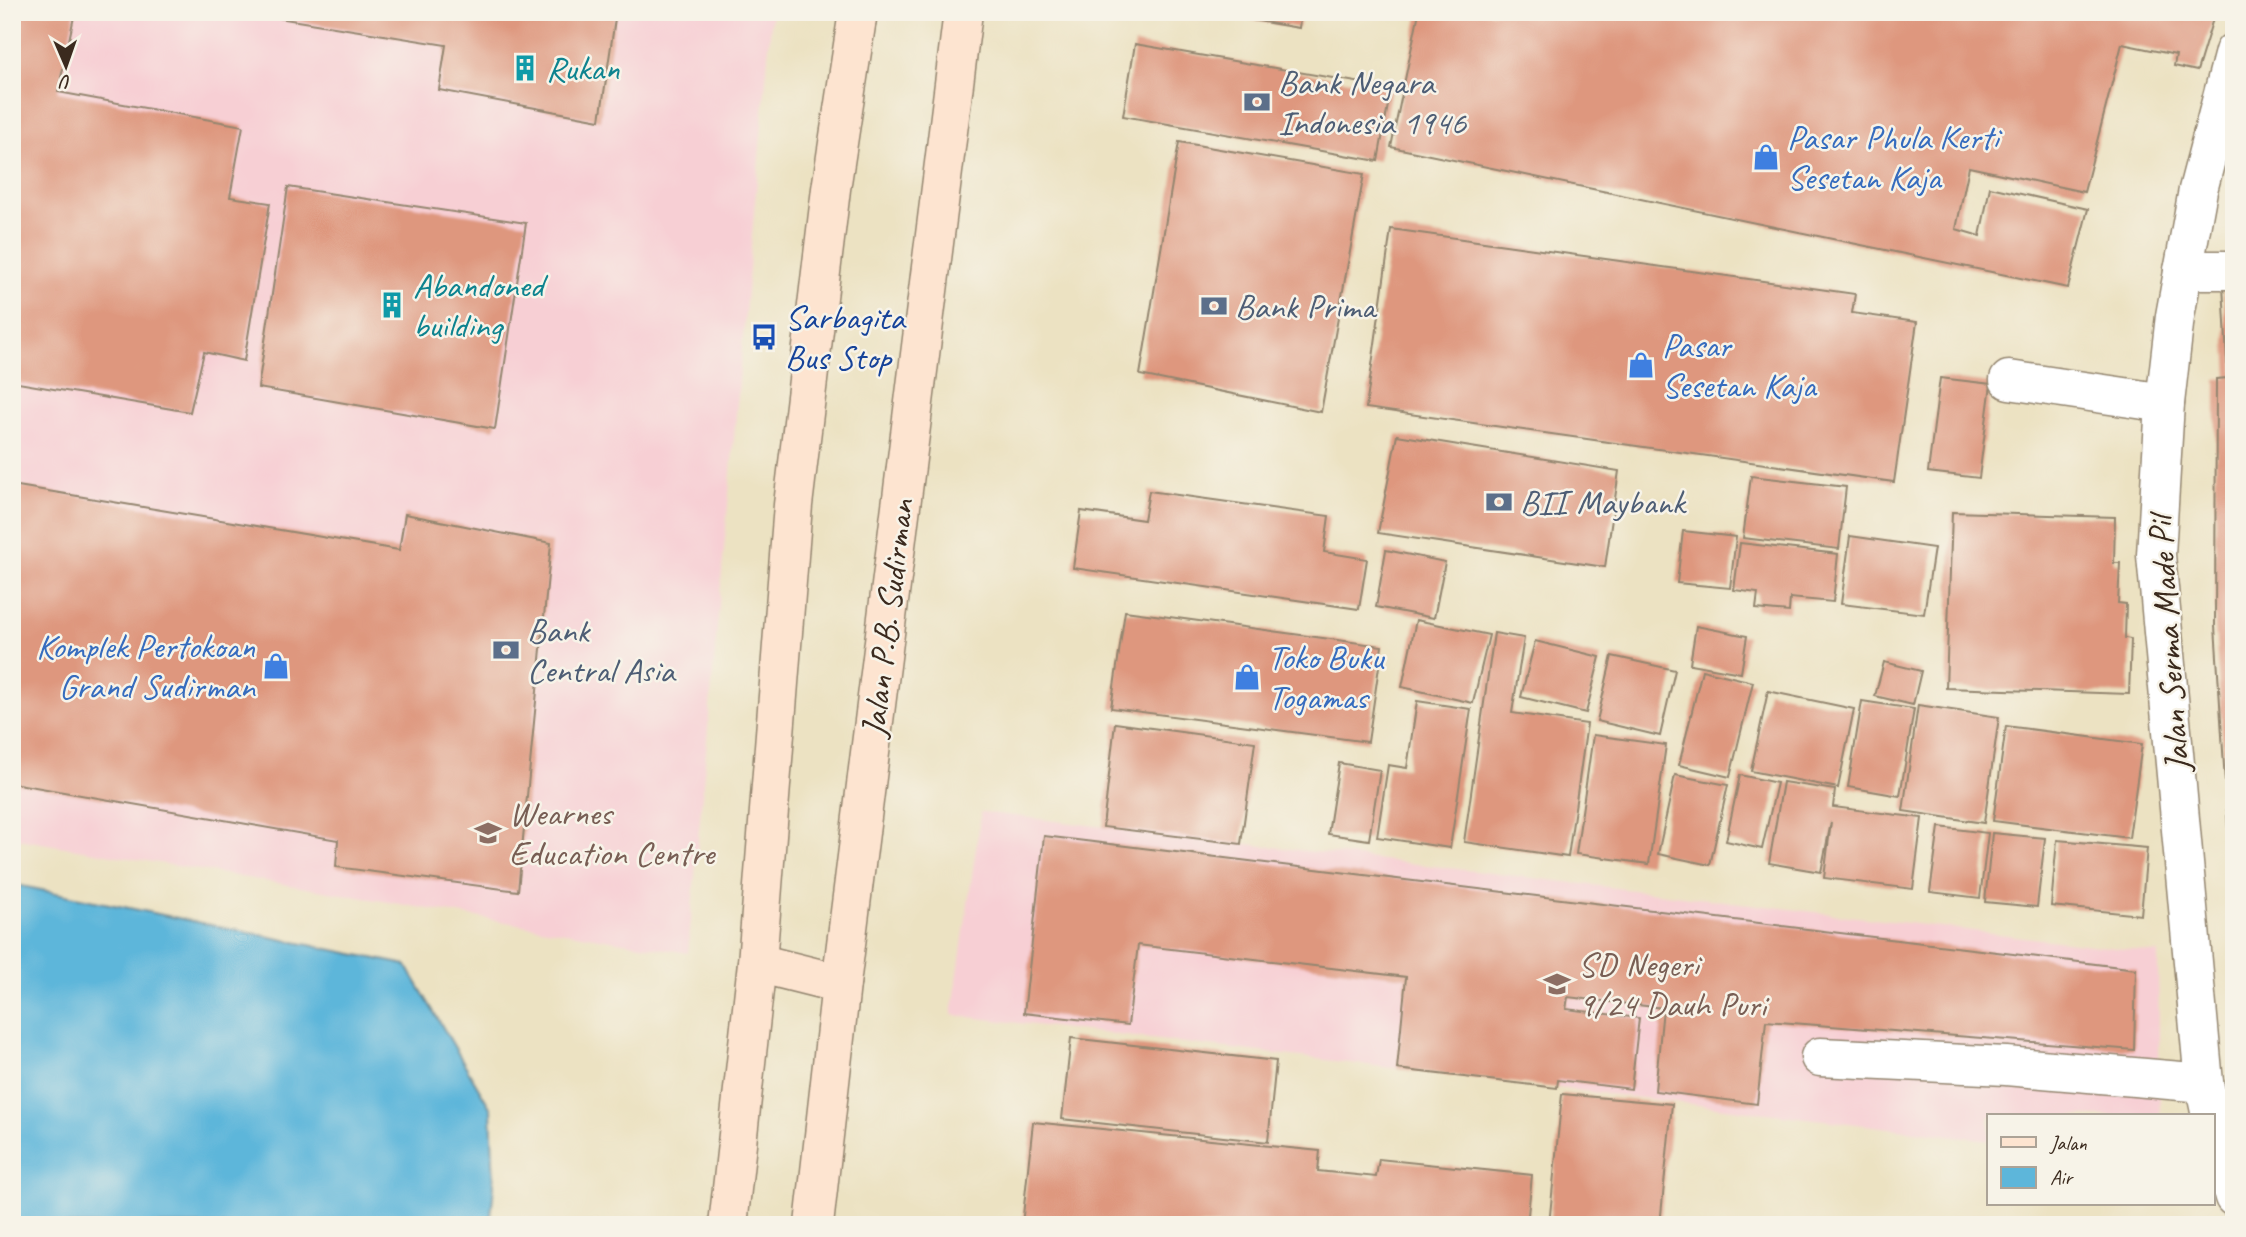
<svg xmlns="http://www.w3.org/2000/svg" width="2246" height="1237" font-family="Caveat,sans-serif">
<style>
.built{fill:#f7cfd4}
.water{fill:#5db6da;stroke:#4c707c;stroke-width:2}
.building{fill:#de977e}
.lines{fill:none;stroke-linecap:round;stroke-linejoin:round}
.street-casing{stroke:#948670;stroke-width:41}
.secondary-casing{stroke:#948670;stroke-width:41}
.street{stroke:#fff;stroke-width:38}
.secondary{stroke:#fde4d0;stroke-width:38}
.labels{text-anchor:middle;stroke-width:5;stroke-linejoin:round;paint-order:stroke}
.culture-label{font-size:35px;fill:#0d838f;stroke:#f7f3e8;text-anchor:start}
.service-label{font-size:35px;fill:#4e5e75;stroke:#f7f3e8;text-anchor:start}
.shop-label{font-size:35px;fill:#366cbe;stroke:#f7f3e8;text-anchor:start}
.transit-label{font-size:35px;fill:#164399;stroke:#f7f3e8;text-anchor:start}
.street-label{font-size:35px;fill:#3b2a1e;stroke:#f7f3e8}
.education-label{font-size:35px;fill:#785e54;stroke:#f7f3e8;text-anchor:start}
</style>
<rect width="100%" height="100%" fill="#f7f3e8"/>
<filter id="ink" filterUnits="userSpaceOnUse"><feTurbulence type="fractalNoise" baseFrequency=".0143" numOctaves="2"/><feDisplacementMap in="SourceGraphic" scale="14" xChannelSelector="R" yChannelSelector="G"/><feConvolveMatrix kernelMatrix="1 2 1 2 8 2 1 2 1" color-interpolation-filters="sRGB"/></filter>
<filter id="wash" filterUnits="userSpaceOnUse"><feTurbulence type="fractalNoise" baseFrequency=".00686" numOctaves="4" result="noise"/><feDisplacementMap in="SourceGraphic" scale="28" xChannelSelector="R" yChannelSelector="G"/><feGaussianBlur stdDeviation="1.57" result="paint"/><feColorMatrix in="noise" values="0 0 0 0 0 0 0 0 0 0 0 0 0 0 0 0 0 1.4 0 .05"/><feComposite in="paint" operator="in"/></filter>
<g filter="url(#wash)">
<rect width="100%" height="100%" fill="#ece2c2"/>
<g class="built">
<path d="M12 12H772L688 953 12 838Z"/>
<path d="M981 812 2158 953 2160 1116H1989V1140L952 1015Z"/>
</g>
<path class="water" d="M12 884 406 965 491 1109 494 1186 490 1225H12Z"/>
<g id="blocks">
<g class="building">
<path d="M12 12H75L58 92 243 126 230 197 270 203 244 361 204 352 190 412 12 382Z"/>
<path d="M242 12H616L600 120 439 90 446 45Z"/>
<path d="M1204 12H1301L1299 28Z"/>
<path d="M1419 12H2215L2197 71 2174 66 2176 55 2122 44 2084 192 1969 167 1956 229 1980 236 1990 187 2088 209 2068 288 1391 147Z"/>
<path d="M1135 44 1391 88 1378 161 1123 116Z"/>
<path d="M1179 142 1364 174 1321 412 1140 375Z"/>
<path d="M2228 149H2234V203H2230Z"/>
<path d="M288 187 526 223 495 429 258 388Z"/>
<path d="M1391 229 1855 294 1852 313 1917 322 1894 482 1366 408Z"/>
<path d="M2223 285H2234V891H2232L2215 626 2216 379 2228 378Z"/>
<path d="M1940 378 1991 384 1979 478 1928 472Z"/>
<path d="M1397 435 1619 471 1605 567 1378 533Z"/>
<path d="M1751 476 1846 487 1839 549 1743 538Z"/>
<path d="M12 485 399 550 405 514 551 543 518 891 336 867 338 840 12 783Z"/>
<path d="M1149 491 1329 516 1324 552 1367 559 1359 609 1073 568 1081 511 1144 520Z"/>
<path d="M1952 512 2115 517 2114 563H2120L2118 603 2126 604 2125 638 2131 639 2129 694 1946 688Z"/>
<path d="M1683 531 1736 537 1730 588 1677 583Z"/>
<path d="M1850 536 1934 548 1924 614 1841 604Z"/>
<path d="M1740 543 1838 554 1833 602 1790 598 1789 612 1756 609 1758 593 1734 590Z"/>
<path d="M1386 550 1445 562 1434 618 1376 607Z"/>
<path d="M1125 611 1382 646 1368 742 1111 708Z"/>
<path d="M1416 620 1489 635 1473 703 1402 687Z"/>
<path d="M1696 626 1747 636 1741 673 1690 664Z"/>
<path d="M1494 633 1524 638 1512 713 1587 724 1568 857 1464 842Z"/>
<path d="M1535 641 1600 657 1586 713 1521 697Z"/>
<path d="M1612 656 1675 670 1660 736 1597 721Z"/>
<path d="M1884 662 1921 671 1913 705 1875 696Z"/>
<path d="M1702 670 1753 682 1730 777 1679 765Z"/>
<path d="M1768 691 1854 709 1838 788 1751 771Z"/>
<path d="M1417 701 1471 709 1450 848 1377 837 1388 765 1407 768Z"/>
<path d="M1862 701 1914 709 1900 796 1848 787Z"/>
<path d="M1918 705 1999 717 1984 823 1903 811Z"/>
<path d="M1115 723 1255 742 1241 844 1103 827Z"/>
<path d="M2006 726 2142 744 2129 838 1993 821Z"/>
<path d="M1593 735 1666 745 1649 864 1576 854Z"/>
<path d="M1339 763 1380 770 1369 840 1328 834Z"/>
<path d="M1675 775 1728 785 1710 865 1658 854Z"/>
<path d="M1740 775 1777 783 1762 849 1726 841Z"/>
<path d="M1783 782 1835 790 1833 807 1922 818 1913 889 1824 878 1831 822 1821 872 1769 863Z"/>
<path d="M1939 827 1988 833 1980 898 1930 892Z"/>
<path d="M1992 833 2045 838 2037 907 1985 902Z"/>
<path d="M1044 836 2136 969 2134 1050 1766 1021 1757 1104 1655 1091 1663 1008 1568 997 1566 1009 1639 1018 1631 1089 1558 1080 1557 1088 1397 1069 1406 977 1138 945 1128 1025 1024 1013Z"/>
<path d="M2057 840 2147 848 2141 915 2051 906Z"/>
<path d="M1071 1038 1276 1061 1268 1142 1062 1119Z"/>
<path d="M1562 1094 1672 1104 1660 1225H1549Z"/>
<path d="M1033 1122 1320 1151 1318 1171 1376 1177 1379 1159 1532 1175 1527 1225H1022Z"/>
</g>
</g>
</g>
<g filter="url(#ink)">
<use href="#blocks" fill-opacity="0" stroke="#948670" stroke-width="2"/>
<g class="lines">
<g class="street-casing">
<g id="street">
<path d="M2183 270H2234"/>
<path d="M2009 380 2165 403"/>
<path d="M1820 1057 2006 1066 2204 1083"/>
<path d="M2211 1116 2204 1083 2156 555 2165 403 2175 316 2198 190 2234 52"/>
<path d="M2213 1126 2234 1197"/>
</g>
</g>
<g class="secondary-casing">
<g id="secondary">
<path d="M757 963 841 984"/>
<path d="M728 1225 757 963 793 505 831 189 858 12"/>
<path d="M814 1225 841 984 963 12"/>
</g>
</g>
<use href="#street" class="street"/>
<use href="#secondary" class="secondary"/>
</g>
</g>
<defs>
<g id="building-bare" transform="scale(2.1)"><path d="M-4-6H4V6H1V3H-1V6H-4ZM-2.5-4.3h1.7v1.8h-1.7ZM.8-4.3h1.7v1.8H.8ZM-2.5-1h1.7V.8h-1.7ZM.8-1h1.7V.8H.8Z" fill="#0f9aa8" stroke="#f7f3e8" stroke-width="2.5" paint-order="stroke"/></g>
<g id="bank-bare" transform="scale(2.1)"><path d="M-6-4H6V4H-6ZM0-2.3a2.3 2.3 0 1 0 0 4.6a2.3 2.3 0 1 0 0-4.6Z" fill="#5c6f8a" stroke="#f7f3e8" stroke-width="2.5" paint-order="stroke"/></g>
<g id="shop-bare" transform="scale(2.1)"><path d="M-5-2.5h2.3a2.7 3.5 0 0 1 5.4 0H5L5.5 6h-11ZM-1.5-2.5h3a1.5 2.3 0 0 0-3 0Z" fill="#3f7fe0" stroke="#f7f3e8" stroke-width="2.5" paint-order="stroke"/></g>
<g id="bus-bare" transform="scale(2.1)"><path d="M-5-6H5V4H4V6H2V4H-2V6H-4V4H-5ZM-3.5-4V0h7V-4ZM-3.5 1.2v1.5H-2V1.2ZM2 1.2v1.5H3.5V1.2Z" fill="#1a4fb4" stroke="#f7f3e8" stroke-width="2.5" paint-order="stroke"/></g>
<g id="university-bare" transform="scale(2.1)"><path d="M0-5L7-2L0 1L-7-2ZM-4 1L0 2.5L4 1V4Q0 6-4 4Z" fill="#8d6e63" stroke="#f7f3e8" stroke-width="2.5" paint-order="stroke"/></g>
<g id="school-bare" transform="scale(2.1)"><path d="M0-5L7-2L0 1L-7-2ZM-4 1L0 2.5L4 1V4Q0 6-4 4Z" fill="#8d6e63" stroke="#f7f3e8" stroke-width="2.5" paint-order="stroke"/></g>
</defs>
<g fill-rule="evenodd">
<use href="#building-bare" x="525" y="68"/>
<use href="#bank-bare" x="1257" y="102"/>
<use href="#shop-bare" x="1766" y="157"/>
<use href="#building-bare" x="392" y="305"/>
<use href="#bank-bare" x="1214" y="306"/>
<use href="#bus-bare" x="764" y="337"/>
<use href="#shop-bare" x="1641" y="365"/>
<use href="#bank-bare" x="1499" y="502"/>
<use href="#bank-bare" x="506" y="650"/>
<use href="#shop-bare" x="276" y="666"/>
<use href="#shop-bare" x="1247" y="677"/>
<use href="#university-bare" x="488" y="833"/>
<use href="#school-bare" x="1557" y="984"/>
</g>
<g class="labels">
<g class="culture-label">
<text x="546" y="80">Rukan</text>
<text x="413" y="297">Abandoned<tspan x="413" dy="40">building</tspan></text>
</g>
<g class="service-label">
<text x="1278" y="94">Bank Negara<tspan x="1278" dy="40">Indonesia 1946</tspan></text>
<text x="1235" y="318">Bank Prima</text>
<text x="1520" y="514">BII Maybank</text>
<text x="527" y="642">Bank<tspan x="527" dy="40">Central Asia</tspan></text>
</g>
<g class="shop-label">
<text x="1787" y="149">Pasar Phula Kerti<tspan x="1787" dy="40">Sesetan Kaja</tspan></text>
<text x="1662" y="357">Pasar<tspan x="1662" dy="40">Sesetan Kaja</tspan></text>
<text x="255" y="658" text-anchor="end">Komplek Pertokoan<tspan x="255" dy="40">Grand Sudirman</tspan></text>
<text x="1268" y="669">Toko Buku<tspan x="1268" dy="40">Togamas</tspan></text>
</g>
<g class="transit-label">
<text x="785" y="329">Sarbagita<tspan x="785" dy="40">Bus Stop</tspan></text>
</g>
<g class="street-label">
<text transform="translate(887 618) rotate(-83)" y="12">Jalan P.B. Sudirman</text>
<text transform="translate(2168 644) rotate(-94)" y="12">Jalan Serma Made Pil</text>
</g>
<g class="education-label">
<text x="509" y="825">Wearnes<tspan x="509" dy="40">Education Centre</tspan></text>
<text x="1578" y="976">SD Negeri<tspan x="1578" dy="40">9/24 Dauh Puri</tspan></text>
</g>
</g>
<rect width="2246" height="1237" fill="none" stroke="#f7f3e8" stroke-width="42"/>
<rect x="1987" y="1114" width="228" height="91" fill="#f7f3e8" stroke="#aca397" stroke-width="2"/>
<rect x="2001" y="1137" width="35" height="10" fill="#fde4d0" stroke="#aca397" stroke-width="2"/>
<text x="2050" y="1150" font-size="21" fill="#3b2a1e">Jalan</text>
<rect x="2001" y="1167" width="35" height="21" fill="#5db6da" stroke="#aca397" stroke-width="2"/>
<text x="2050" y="1184" font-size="21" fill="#3b2a1e">Air</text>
<g transform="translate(66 66) rotate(178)" stroke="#f7f3e8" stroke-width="5" paint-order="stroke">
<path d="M0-5L12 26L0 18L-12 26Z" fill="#3b2a1e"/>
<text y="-10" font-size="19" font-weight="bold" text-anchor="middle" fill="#3b2a1e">U</text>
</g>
</svg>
